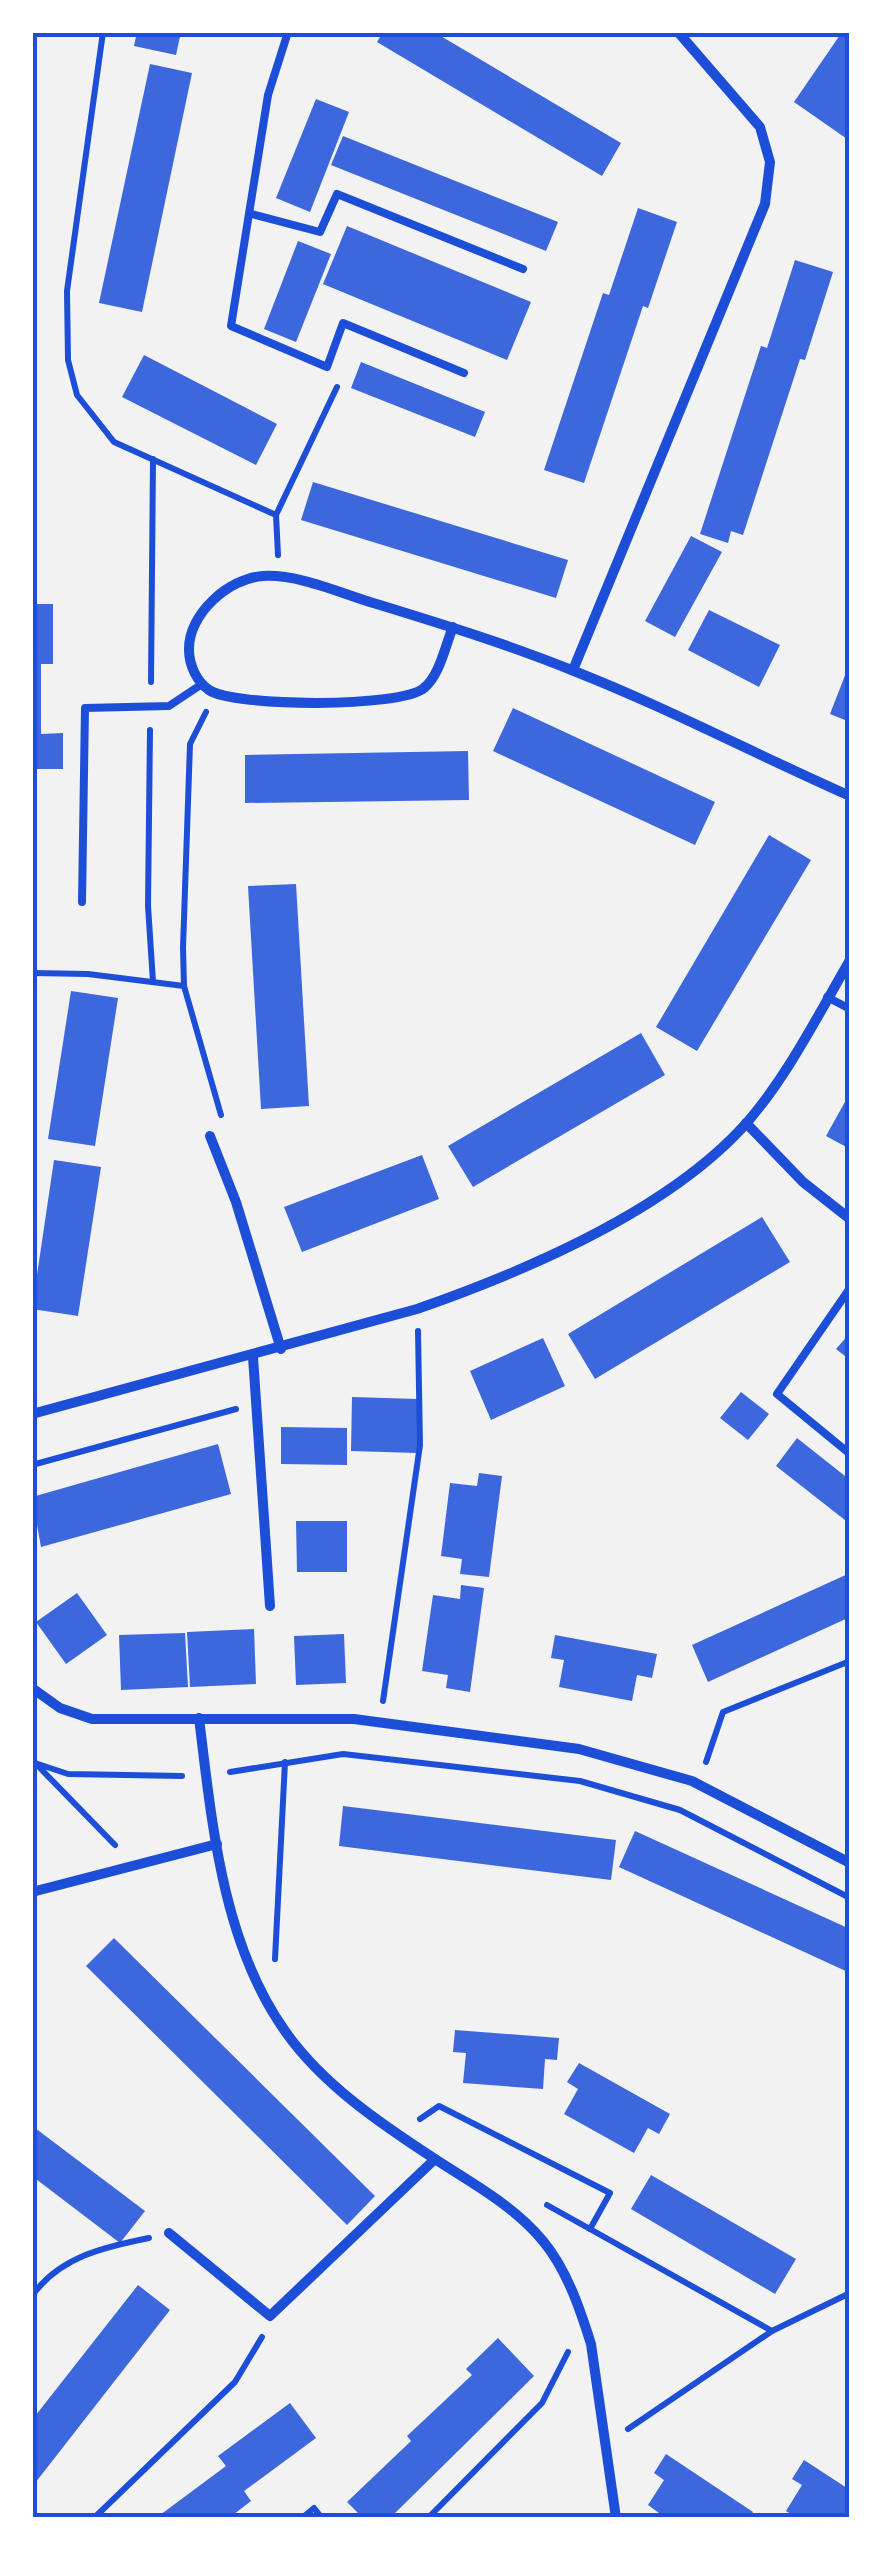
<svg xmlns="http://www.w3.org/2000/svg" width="882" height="2550" font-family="Quicksand,sans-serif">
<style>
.building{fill:#3d67dc}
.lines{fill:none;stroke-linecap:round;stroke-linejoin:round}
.path{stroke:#1d4ed8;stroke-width:6}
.service{stroke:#1d4ed8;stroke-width:8}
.minor{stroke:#1d4ed8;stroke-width:10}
.neatline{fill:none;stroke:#1d4ed8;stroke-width:4}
</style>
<rect width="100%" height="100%" fill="#f2f2f2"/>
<g class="building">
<path d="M137 32H181L176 55 134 46Z"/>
<path d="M383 32H434L621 143 602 176 377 42Z"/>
<path d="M842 32H850V141L794 102Z"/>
<path d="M150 64 192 73 142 312 99 303Z"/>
<path d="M316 99 349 112 310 212 276 198Z"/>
<path d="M343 136 558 222 546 251 331 165Z"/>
<path d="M638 208 677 222 648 308 643 306 584 483 544 470 603 293 609 295Z"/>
<path d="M347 226 531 302 507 360 323 284Z"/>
<path d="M298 241 331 254 296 342 264 329Z"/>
<path d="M795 260 833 272 805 360 800 359 743 535 731 531 728 543 700 534 761 346 767 348Z"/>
<path d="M144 355 277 424 256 465 122 397Z"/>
<path d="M361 362 485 412 475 437 351 388Z"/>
<path d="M313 482 568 560 556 598 301 520Z"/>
<path d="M691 536 722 552 675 637 645 621Z"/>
<path d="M32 604H53V664H41V734L63 733V769H32Z"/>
<path d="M709 610 780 645 759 687 688 650Z"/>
<path d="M849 665H850V722L830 714Z"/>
<path d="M513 708 715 802 695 845 493 751Z"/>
<path d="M468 751 469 800 245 803V755Z"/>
<path d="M769 835 811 860 697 1051 656 1027Z"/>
<path d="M296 884 309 1106 261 1109 248 886Z"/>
<path d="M71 991 118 998 95 1146 48 1139Z"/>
<path d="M641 1033 665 1075 473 1187 448 1146Z"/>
<path d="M846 1100 850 1102V1149L826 1136Z"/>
<path d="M422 1155 439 1199 302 1252 284 1207Z"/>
<path d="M54 1160 101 1167 78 1316 32 1309Z"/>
<path d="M762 1217 790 1262 595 1379 568 1334Z"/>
<path d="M850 1333V1360L836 1349Z"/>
<path d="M543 1338 565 1386 491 1420 470 1371Z"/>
<path d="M741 1392 769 1414 748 1440 720 1418Z"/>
<path d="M352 1397 418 1399 417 1453 351 1451Z"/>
<path d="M281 1427 347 1428V1465L281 1464Z"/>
<path d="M797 1438 850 1480V1524L776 1466Z"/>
<path d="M218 1444 231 1494 41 1547 32 1497Z"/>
<path d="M479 1473 502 1476 489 1577 460 1574 462 1559 441 1556 450 1483 477 1486Z"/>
<path d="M296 1521H347V1572H297Z"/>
<path d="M850 1573V1617L708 1682 692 1645Z"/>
<path d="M461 1585 484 1588 470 1692 446 1688 448 1675 422 1671 433 1595 460 1599Z"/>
<path d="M77 1593 107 1635 66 1664 36 1622Z"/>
<path d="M254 1629 256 1684 190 1687 187 1632Z"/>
<path d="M185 1633 188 1687 121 1690 119 1635Z"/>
<path d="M344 1634 346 1683 296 1685 294 1636Z"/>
<path d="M555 1635 657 1654 652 1678 637 1675 632 1701 559 1687 564 1660 551 1658Z"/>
<path d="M343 1806 616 1840 611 1880 339 1846Z"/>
<path d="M635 1831 850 1929V1973L619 1867Z"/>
<path d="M114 1938 375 2196 347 2225 86 1966Z"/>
<path d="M455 2030 559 2038 557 2060 545 2059 543 2089 463 2083 466 2053 453 2052Z"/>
<path d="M579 2063 670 2114 659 2134 648 2128 634 2153 564 2114 578 2089 567 2082Z"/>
<path d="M35 2128 145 2211 120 2243 32 2176Z"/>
<path d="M651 2175 796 2259 775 2294 631 2209Z"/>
<path d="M138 2285 170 2310 32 2487V2420Z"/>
<path d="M498 2338 534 2376 390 2518H363L347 2502 411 2441 407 2436 472 2375 466 2369Z"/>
<path d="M290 2403 316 2438 244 2491 251 2501 229 2518H156L226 2466 218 2456Z"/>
<path d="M666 2454 753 2512 750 2518H666L648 2505 664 2480 654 2473Z"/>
<path d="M804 2460 850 2490V2518H797L786 2511 802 2485 792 2479Z"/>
</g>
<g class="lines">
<g class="path">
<path d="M103 32 67 291 68 360 77 395 114 442 276 515 278 555"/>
<path d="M276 515 337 387"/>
<path d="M151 682 153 459"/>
<path d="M206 712 190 744 183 948 184 986 221 1115"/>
<path d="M150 730 148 906 153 982"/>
<path d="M32 973 88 974 184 986"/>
<path d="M32 1465 236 1409"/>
<path d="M383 1701 420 1445 418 1331"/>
<path d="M32 1762 68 1774 182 1776"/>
<path d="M706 1762 723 1712 850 1661"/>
<path d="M40 1768 115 1845"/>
<path d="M230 1772 343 1754 580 1781 680 1810 850 1898"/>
<path d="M275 1959 285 1762"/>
<path d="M420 2119 439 2106 610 2193 590 2229 772 2331 850 2293"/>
<path d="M547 2205 590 2229"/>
<path d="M32 2296C59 2257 104 2247 149 2238"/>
<path d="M628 2429 772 2331"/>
<path d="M94 2518 235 2382 262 2337"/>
<path d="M302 2518 314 2508 322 2518"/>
<path d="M428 2518 542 2403 568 2352"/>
</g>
<g class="service">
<path d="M288 32 268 95 231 326 327 367 343 323 464 373"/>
<path d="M252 214 320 232 337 194 523 269"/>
<path d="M82 902 85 708 169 706 202 684"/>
<path d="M827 997 850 1009"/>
<path d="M850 1288 777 1394 850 1454"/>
</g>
<g class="minor">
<path d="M552 32H569"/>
<path d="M453 627C445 646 440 675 424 688 401 708 234 707 209 690 197 682 189 665 189 650 188 614 229 578 263 576 301 574 344 595 380 605 445 625 510 645 574 671 668 708 757 755 850 796"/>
<path d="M573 670 765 204 770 162 760 127 678 32"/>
<path d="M746 1123 803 1182 850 1219"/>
<path d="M210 1136 236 1202 281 1349"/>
<path d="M253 1357 270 1606"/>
<path d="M32 1414 417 1309C526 1271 663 1213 742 1128 785 1081 818 1015 850 960"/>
<path d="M32 1688 60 1708 92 1719H354L579 1749 692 1781 850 1863"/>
<path d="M199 1718C212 1823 222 1942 285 2031 322 2084 381 2124 435 2159 473 2184 513 2205 543 2241 567 2270 580 2309 591 2344L616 2518"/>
<path d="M32 1892 217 1844"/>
<path d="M169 2233 270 2316 435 2159"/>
</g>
</g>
<rect width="882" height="2550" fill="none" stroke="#ffffff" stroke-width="70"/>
<rect x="35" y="35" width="812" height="2480" class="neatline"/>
</svg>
